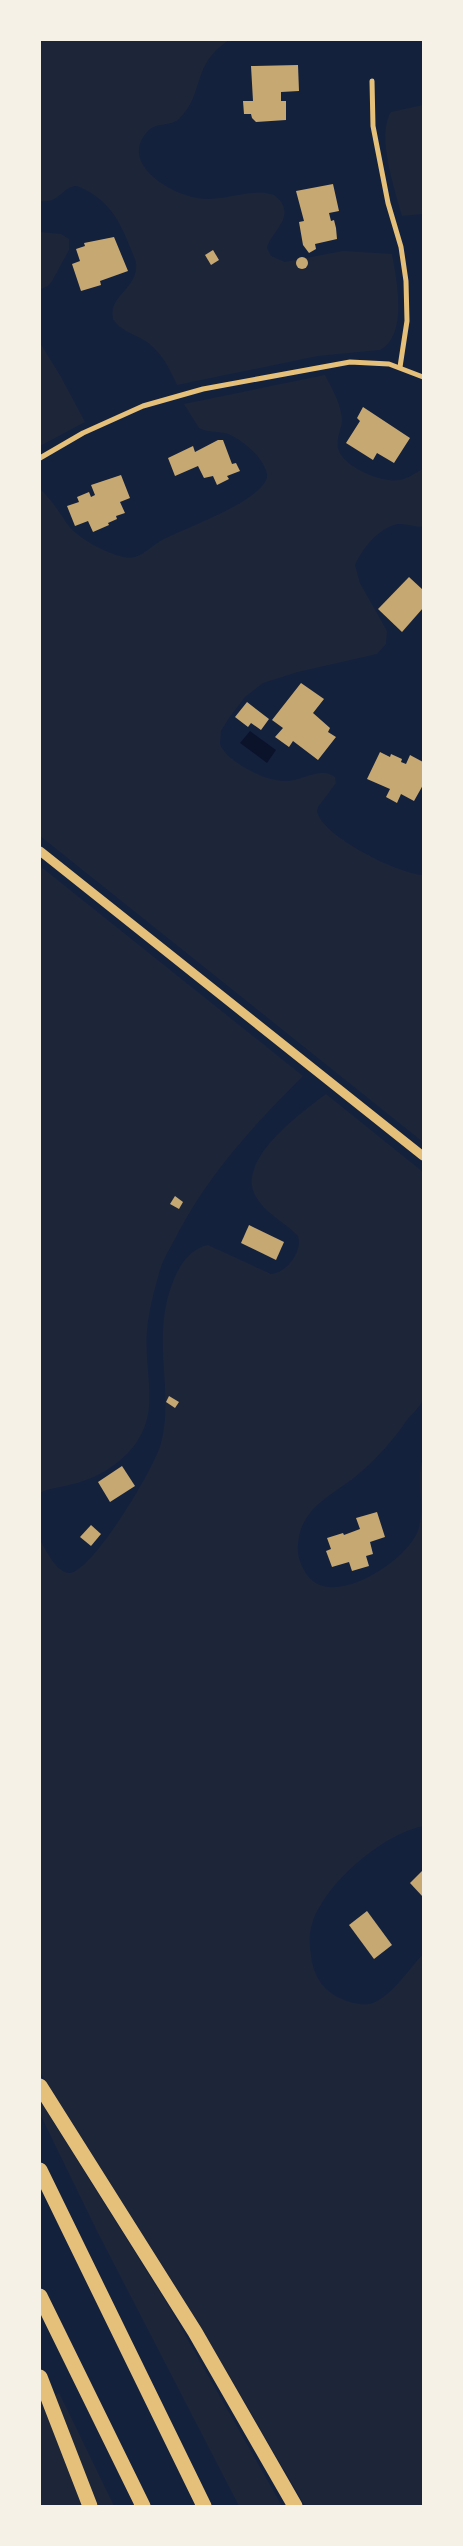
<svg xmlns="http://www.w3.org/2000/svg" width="463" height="2546" font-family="'DejaVu Sans',sans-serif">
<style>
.green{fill:#1d2539}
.water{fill:#0b132b}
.building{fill:#c6a872}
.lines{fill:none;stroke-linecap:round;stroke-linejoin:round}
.minor{stroke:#e5c07b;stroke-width:5}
.tertiary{stroke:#e5c07b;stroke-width:9}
.motorway{stroke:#e5c07b;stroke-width:15}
</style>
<rect width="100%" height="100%" fill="#14213d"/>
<g class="green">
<path d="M40 40H229C190 66 206 92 179 119 170 127 156 122 148 131 116 165 176 198 205 199 228 200 252 188 274 195 300 215 270 232 267 248L271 256 285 262 343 251 392 254C397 281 408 335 380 350L318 356 177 385C169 367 160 349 142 339 131 333 120 330 113 319 108 294 139 290 136 262 122 227 114 201 77 186 62 186 60 204 40 201Z"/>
<path d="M423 105V214L402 216C395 190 376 135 391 112Z"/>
<path d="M40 232 61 234 69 239V250L52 281 48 286 41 289Z"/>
<path d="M40 343 61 377 85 422 40 446Z"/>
<path d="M325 375C332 389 342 405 342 421 341 431 335 441 339 451 346 468 382 483 399 480 407 479 415 473 423 469V527C415 527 407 524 399 524 380 526 362 549 355 565L360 583 387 631 386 644 377 654 298 672 263 683 245 697 229 718 221 731 220 744C224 754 233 760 242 766 256 774 269 781 286 781 302 781 321 766 335 777L336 783 318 807 317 811C321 836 399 874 423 875V1142L40 836V489C52 500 59 512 68 525 78 538 104 552 120 556 125 558 130 558 135 557 145 554 154 544 164 539 183 529 270 498 267 474 264 458 243 440 228 434 219 431 208 433 199 428L184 404Z"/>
<path d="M40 866 303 1076C255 1124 210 1172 178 1233 173 1244 165 1255 161 1267 155 1287 149 1309 147 1330 143 1375 164 1415 128 1453 111 1470 92 1480 69 1485 59 1488 49 1488 40 1493Z"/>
<path d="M326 1094 423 1172C423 1228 423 1285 423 1342 423 1355 426 1388 423 1399 421 1406 412 1414 407 1420 394 1439 379 1456 362 1471 337 1494 300 1505 298 1545 297 1554 300 1563 304 1570 326 1614 404 1563 417 1533 427 1509 415 1482 423 1458V1826C382 1835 325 1883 312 1924 308 1937 310 1949 312 1962 316 1980 325 1992 342 1999 351 2003 365 2007 375 2002 394 1993 409 1969 423 1954V2506H305L199 2324 40 2072V1540C46 1550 56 1572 69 1573 91 1574 156 1466 161 1443 171 1406 161 1368 163 1330 164 1302 176 1251 208 1245L271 1274C286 1273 303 1252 298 1236 285 1222 267 1215 256 1197 234 1161 301 1113 326 1094Z"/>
<path d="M42 2104 171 2310 282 2506H239L97 2231 40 2114V2105Z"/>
<path d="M59 2393 67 2409 114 2506H96L54 2396Z"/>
<path d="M40 2397 82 2506H40Z"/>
</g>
<path class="water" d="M250 731 276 750 267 763 240 743Z"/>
<g class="building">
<path d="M298 65 299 91 281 92V101H286V120L256 122 252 118 251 114H244L243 101H253L251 66Z"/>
<path d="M333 184 339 211 329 213 331 221 334 220 336 228 337 239 315 244 316 249 309 253 303 245 299 222 304 221 296 191Z"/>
<path d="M114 237 128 271 100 281 101 285 81 291 72 264 80 261 76 249 85 246 84 243Z"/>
<path d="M213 250 219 260 211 265 205 255Z"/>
<circle cx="302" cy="263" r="6"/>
<path d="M363 407 410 438 394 463 377 453 373 460 346 443 360 421 357 418Z"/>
<path d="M218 440H223L232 464 236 463 240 471 227 476 229 479 217 485 213 476 204 478 198 466 175 476 168 458 193 446 195 452Z"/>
<path d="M121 475 130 498 120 502 125 513 116 516 117 519 108 523 109 525 93 532 88 521 75 526 67 506 79 502 77 497 89 492 91 497 95 495 91 485Z"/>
<path d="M409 577 423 590V608L402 632 378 609Z"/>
<path d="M301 683 324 699 313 713 330 728 328 732 336 737 318 760 293 741 289 747 275 737 283 728 272 720Z"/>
<path d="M247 702 269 719 261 730 251 723 248 727 235 717Z"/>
<path d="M380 752 390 757 391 754 402 759 401 762 406 764 410 755 423 762V785L414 801 401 794 397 803 386 797 390 789 367 779Z"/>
<path d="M175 1196 183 1202 179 1209 170 1204Z"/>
<path d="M249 1225 284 1242 276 1260 241 1243Z"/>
<path d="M169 1396 179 1402 175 1408 166 1402Z"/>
<path d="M122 1466 135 1486 110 1502 98 1482Z"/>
<path d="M377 1512 385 1537 370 1542 373 1554 366 1556 369 1566 352 1571 349 1562 332 1567 326 1551 331 1549 327 1538 343 1533 344 1535 360 1529 356 1518Z"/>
<path d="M91 1525 101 1534 91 1546 80 1537Z"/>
<path d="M423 1870V1897L410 1883Z"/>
<path d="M367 1911 392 1945 374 1959 349 1925Z"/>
</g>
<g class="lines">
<g class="minor">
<path d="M372 81 373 126 388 203 401 247 406 281 407 321 400 367"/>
<path d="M40 458 83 433 143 406 203 389 350 362 389 364 423 377"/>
</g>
<path class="tertiary" d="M40 851 423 1156"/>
<g class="motorway">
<path d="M40 2086 195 2332 295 2506"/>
<path d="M40 2170 204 2506"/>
<path d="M40 2296 143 2506"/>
<path d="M40 2377 90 2506"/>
</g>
</g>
<rect width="463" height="2546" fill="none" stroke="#f6f1e7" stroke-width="82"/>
</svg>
